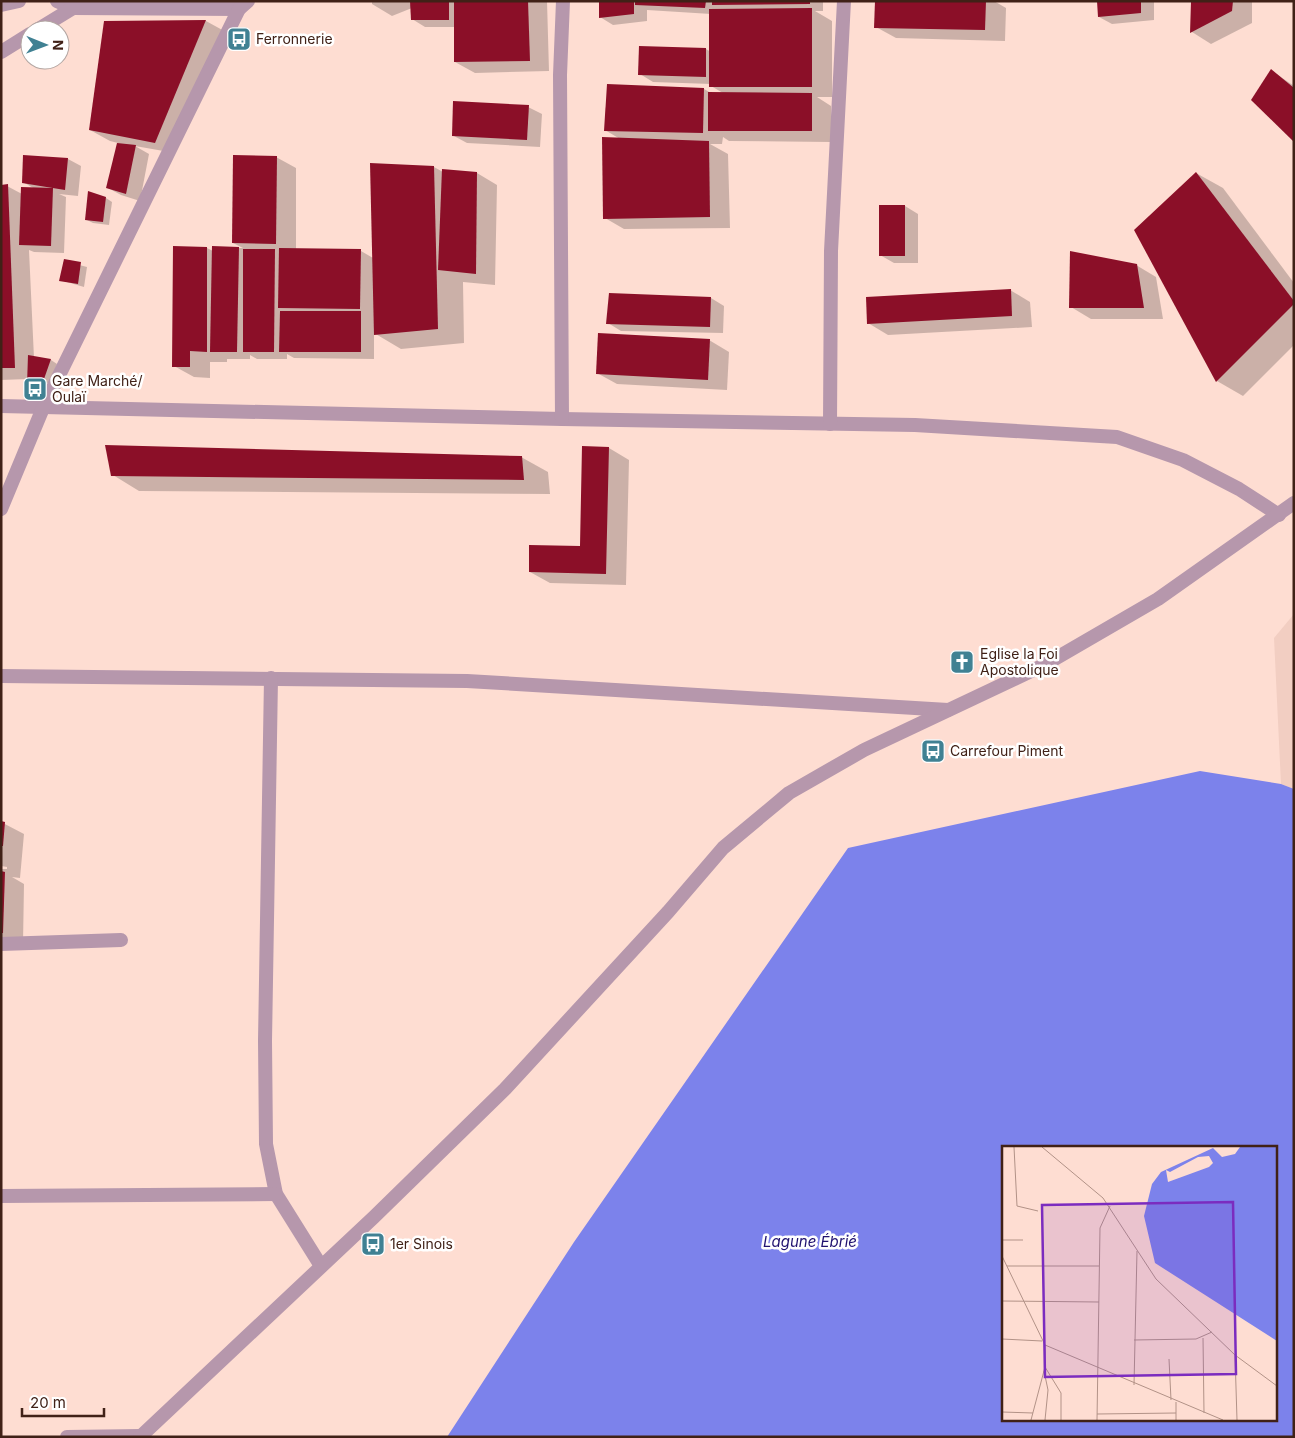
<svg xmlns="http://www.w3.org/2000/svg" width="1295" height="1438" font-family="Inter,sans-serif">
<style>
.built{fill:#f2cec2}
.water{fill:#7c82eb;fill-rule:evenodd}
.shadow{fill:#0003}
.building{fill:#8b0f28}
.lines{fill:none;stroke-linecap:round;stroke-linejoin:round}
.minor{stroke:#b697ac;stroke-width:14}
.labels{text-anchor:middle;stroke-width:5;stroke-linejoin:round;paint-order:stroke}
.poi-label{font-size:14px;fill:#402117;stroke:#fff;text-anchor:start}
.water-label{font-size:15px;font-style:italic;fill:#211370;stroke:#fff}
.inset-road{fill:none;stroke:#b29287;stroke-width:1}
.view{fill:#7b2cbf;fill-opacity:0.15;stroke:#7b2cbf;stroke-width:2.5}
.inset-edge{fill:none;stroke:#402117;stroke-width:2.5}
</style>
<rect width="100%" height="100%" fill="#feddd2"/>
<path class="built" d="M1294 614V789L1281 784 1274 638Z"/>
<path class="water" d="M1200 771 1281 784 1294 789V1437H447L574 1242 848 848ZM1004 1147H1276V1419H1004Z"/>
<g class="shadow">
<path d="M372 1H547L549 71 475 73 455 62V27H425L412 19V8L392 16 372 4Z"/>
<path d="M600 1H823V11H815L832 21V97H817L831 106V142L729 141 723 137 722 144H710L728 154 730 228 624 229 605 218 620 139 605 130 704 89 711 93H723L711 86V84L653 82 640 74V48L706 49 711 52V14L647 10V21L613 25 600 17Z"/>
<path d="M876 1H994L1006 8 1005 41 896 38 876 27Z"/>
<path d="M1098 1H1154V20L1112 24 1099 17Z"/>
<path d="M1192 1H1252V23L1211 44 1192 32Z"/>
<path d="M206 21 226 32 175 153 135 146 149 154 140 201 121 195 108 188 118 143 110 141 90 130 105 23Z"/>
<path d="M1272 71 1294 86V140Z"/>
<path d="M528 107 542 114 540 147 467 143 454 136Z"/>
<path d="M24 156 68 159 81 166 78 196 59 194 66 197 64 253 34 252 29 250 34 358 51 360 57 364 50 382 34 388 28 384V379L1 380V186H7L22 194 35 189 23 182Z"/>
<path d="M276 157 296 168V249L361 251 373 258 371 165 434 167 443 172 477 173 497 185 495 285 463 282 464 343 401 349 374 333V359L294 358 287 354V359H257L250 355V359H227V362H210V378L194 377 174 366 207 248 213 251V248H243L233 243Z"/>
<path d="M1196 173 1223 188 1294 283V345L1243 396 1217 381 1135 230Z"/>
<path d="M106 198 112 202 109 225 93 223 87 220Z"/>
<path d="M905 206 918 214V263H894L880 255Z"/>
<path d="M64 261 87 267 84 287 60 280Z"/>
<path d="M1136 265 1156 277 1163 319H1091L1071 307Z"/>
<path d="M1010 290 1030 302 1032 327 888 335 868 323Z"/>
<path d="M711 298 724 306 723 333 621 331 608 323Z"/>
<path d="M709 340 729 352 727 390 617 384 597 373Z"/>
<path d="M584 447 609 448 629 460 626 585 550 583 530 572 581 548Z"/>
<path d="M521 457 548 472 550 494 139 491 113 475Z"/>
<path d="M1 822 24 834 20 878 12 877 24 884 23 944 1 943V869H7V867L1 866Z"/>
</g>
<g class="building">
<path d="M410 1H449V20H411Z"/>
<path d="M454 1H528L530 61 454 62Z"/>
<path d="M599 1H634V14L599 18Z"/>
<path d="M635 1H706L705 8 635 5Z"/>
<path d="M712 1H810V4L712 5Z"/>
<path d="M875 1H986L985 30 874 28Z"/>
<path d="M1097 1H1141V13L1098 17Z"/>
<path d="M1191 1H1233L1232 11 1190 33Z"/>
<path d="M812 8V87H709V9Z"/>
<path d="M206 20 155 143 89 130 104 21Z"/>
<path d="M639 46 706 48V77L638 75Z"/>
<path d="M1271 69 1294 88V142L1251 100Z"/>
<path d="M607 84 704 88 703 133 604 131Z"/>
<path d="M708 92 812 93V131H708Z"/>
<path d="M453 101 529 105 527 140 452 136Z"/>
<path d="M602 137 709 141 710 217 603 219Z"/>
<path d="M117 143 136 145 126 194 106 188Z"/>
<path d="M23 155 68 158 65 190 22 183Z"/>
<path d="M233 155 277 156 276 244 232 243Z"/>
<path d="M370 163 434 166 438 329 374 335Z"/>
<path d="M442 169 477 172 476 274 438 270Z"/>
<path d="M1196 172 1294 301V304L1216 382 1134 230Z"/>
<path d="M8 184 15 368H1V185Z"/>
<path d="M21 187 53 188 51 246 19 245Z"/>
<path d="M88 191 106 197 103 222 85 220Z"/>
<rect x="879" y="205" width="26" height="51"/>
<path d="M173 246 207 247V352L190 351V367H172Z"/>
<path d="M212 246 239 247 237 352H210Z"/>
<path d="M279 248 361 249 360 309 278 308Z"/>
<path d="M243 249H275L274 352H243Z"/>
<path d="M1070 251 1137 264 1144 308H1069Z"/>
<path d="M64 259 81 262 78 284 59 281Z"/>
<path d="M1011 289 1012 316 867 324 866 297Z"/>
<path d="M609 293 711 297 710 327 606 324Z"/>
<path d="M280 311H361V352H279Z"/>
<path d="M598 333 710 339 708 380 596 374Z"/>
<path d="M28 355 51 359 44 379 27 385Z"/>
<path d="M105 445 522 456 524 480 111 476Z"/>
<path d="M582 446 609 447 606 574 529 572V545L580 546Z"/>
<path d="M1 821 5 822 3 846H1Z"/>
<path d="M1 871 5 872 3 933H1Z"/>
</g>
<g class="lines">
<g class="minor">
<path d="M57 1 73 8 239 9"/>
<path d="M1 5 19 1"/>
<path d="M37 30 73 8"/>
<path d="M1 52 30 34"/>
<path d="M1 406 562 419 915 425 1117 437 1183 460 1239 489 1279 515"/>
<path d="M562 419 560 75 563 1"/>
<path d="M830 424 831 251 844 1"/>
<path d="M1 509 43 408 239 9 248 1"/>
<path d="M1 676 467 681 948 710"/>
<path d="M271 678 265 1041 266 1144 276 1194 321 1266"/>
<path d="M1 944 121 940"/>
<path d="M1 1196 276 1194"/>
<path d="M67 1437 141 1436"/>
<path d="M140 1437 374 1217 505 1089 668 912 723 848 789 793 864 750 1046 664 1158 599 1294 503"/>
</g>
</g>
<defs>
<g id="bus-square" transform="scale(1.25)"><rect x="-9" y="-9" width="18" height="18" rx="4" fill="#408193" stroke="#fff"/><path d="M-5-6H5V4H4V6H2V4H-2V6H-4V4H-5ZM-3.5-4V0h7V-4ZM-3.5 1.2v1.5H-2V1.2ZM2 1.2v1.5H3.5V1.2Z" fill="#fff"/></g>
<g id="church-square" transform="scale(1.25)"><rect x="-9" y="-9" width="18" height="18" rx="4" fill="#408193" stroke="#fff"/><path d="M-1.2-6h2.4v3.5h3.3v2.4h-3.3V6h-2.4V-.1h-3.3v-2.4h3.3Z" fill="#fff"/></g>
</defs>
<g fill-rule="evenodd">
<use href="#bus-square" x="239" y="39"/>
<use href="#bus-square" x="35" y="389"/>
<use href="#church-square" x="962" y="662"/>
<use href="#bus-square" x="933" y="751"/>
<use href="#bus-square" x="373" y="1244"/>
</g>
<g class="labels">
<g class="poi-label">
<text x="256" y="44">Ferronnerie</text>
<text x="52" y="386">Gare Marché/<tspan x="52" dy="16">Oulaï</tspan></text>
<text x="980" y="659">Eglise la Foi<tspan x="980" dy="16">Apostolique</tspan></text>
<text x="950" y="756">Carrefour Piment</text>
<text x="390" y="1249">1er Sinois</text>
</g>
<g class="water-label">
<text x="810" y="1247">Lagune Ébrié</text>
</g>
</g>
<g transform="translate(1002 1146)">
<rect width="275" height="275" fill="#feddd2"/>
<path d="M238 1H275V195L153 117 142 70 150 38 159 26 211 2 220 11 233 8Z" fill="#7c82eb"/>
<path d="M207 10 211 17 207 21 166 36 164 24 168 26 196 11Z" fill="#feddd2"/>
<path class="inset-road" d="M12 1 15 60 36 65M40 1 101 52 154 133 233 209 275 240M0 94H21M0 110 43 199V221L29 274M5 120H97M0 155 97 156M201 192 202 267M0 193 40 195M132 194 194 193 210 186M43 199 221 274M233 209 235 274M167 213 169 254M43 221 59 247V274M42 225 46 244 43 274M132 239 135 105M0 266 31 267M95 268 174 267M95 274 98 82 108 60M174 274V256"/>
<path class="view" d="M231 56 234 228 43 231 40 59Z"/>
<rect width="275" height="275" class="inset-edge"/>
</g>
<rect width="1295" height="1438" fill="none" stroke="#402117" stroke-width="5"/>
<g transform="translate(45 45) rotate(91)"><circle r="24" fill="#ffffff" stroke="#b3a6a2"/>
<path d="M0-4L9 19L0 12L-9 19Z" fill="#408193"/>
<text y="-8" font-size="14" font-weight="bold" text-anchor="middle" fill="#402117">N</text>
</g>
<path d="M22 1408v8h82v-8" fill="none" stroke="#402117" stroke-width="2.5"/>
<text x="30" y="1408" font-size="15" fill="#402117" stroke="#ffffff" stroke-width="4" paint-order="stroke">20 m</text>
</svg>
